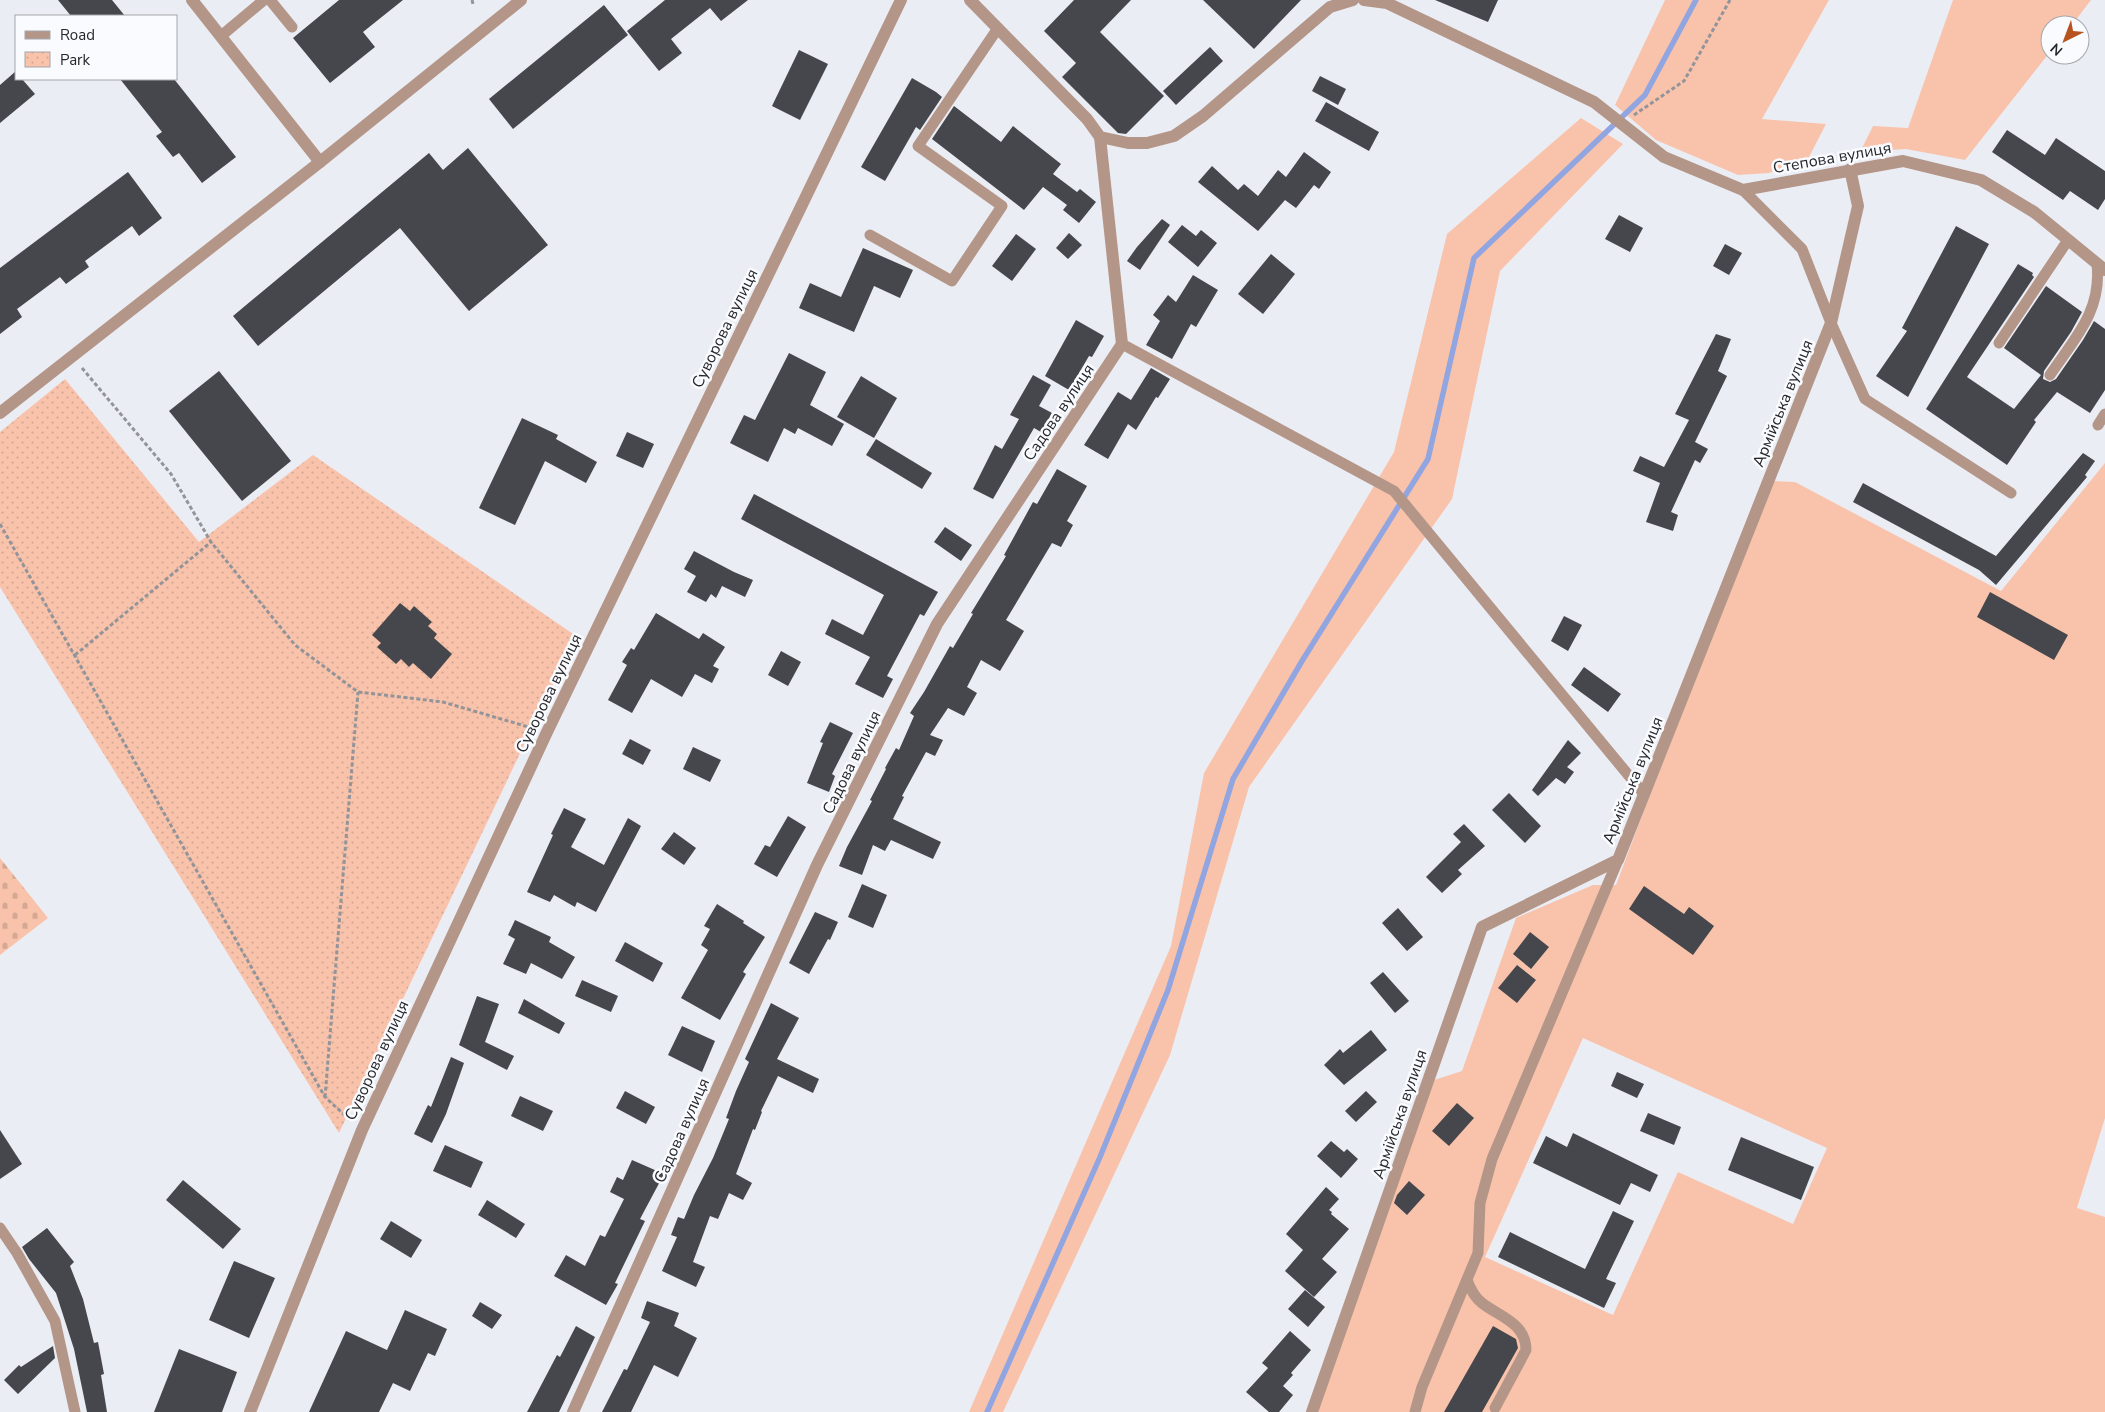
<svg xmlns="http://www.w3.org/2000/svg" width="2105" height="1412" font-family="'Nunito Sans',sans-serif">
<style>
.grass{fill:#f9c3ab;fill-rule:evenodd}
.cemetery{fill:url(#cemetery-stones)}
.park{fill:url(#park-dots)}
.lines{fill:none;stroke-linecap:round;stroke-linejoin:round}
.stream{stroke:#91a5e1;stroke-width:5.5}
.building{fill:#45474d}
.path{stroke:#92949a;stroke-width:3;stroke-dasharray:4 2.5;stroke-linecap:butt}
.lane{stroke:#b49689;stroke-width:11}
.street{stroke:#b49689;stroke-width:12}
.labels{text-anchor:middle;stroke-width:5;stroke-linejoin:round;paint-order:stroke}
.street-label{font-size:16px;fill:#26272a;stroke:#f9fbff}
</style>
<defs>
<pattern id="cemetery-stones" width="16" height="16" patternUnits="userSpaceOnUse" patternTransform="scale(1.25)"><rect width="16" height="16" fill="#f9c3ab"/><path d="M2 7V4a2 2 0 0 1 4 0v3zM10 15v-3a2 2 0 0 1 4 0v3z" fill="#d5a893"/></pattern>
<pattern id="park-dots" width="8" height="8" patternUnits="userSpaceOnUse" patternTransform="scale(1.25)"><rect width="8" height="8" fill="#f9c3ab"/><path d="M2 2h.1M6 6h.1" fill="none" stroke="#d5a893" stroke-width="1.8" stroke-linecap="round"/></pattern>
</defs>
<rect width="100%" height="100%" fill="#ebedf5"/>
<g class="grass">
<path d="M1665 0H1829L1762 119 1826 124 1808 159 1769 173 1738 175 1656 140 1615 105Z"/>
<path d="M1953 0H2091L2072 25H2050V52L1965 160 1906 149 1860 152 1873 126 1908 128Z"/>
<path d="M1581 118 1623 144 1500 271 1452 499 1249 787 1170 1055 1003 1412H969L1171 946 1204 773 1394 452 1447 234Z"/>
<path d="M2105 463V1118L2077 1208 2105 1217V1412H1317L1431 1081 1462 1071 1516 918 1593 885H1616L1648 800 1774 481 1795 482 2001 591ZM1583 1038 1827 1148 1793 1224 1678 1172 1613 1315 1485 1257Z"/>
</g>
<path class="cemetery" d="M0 858 48 918 0 955Z"/>
<path class="park" d="M65 379 199 542 313 455 576 636 339 1133 0 587V432Z"/>
<g class="lines">
<path class="stream" d="M987 1412 1100 1157 1168 990 1233 779 1302 661 1428 459 1474 258 1645 95 1696 0"/>
</g>
<g class="building">
<path d="M58 0H112L125 16H71Z"/>
<path d="M339 0H403L363 32 375 47 330 83 293 38Z"/>
<path d="M665 0H748L721 21 710 8 671 39 682 53 659 71 627 31Z"/>
<path d="M1074 0H1131L1100 32 1164 96 1126 134 1118 133 1062 77 1076 63 1044 31Z"/>
<path d="M1203 0H1301L1254 49Z"/>
<path d="M1435 0H1498L1488 22Z"/>
<path d="M604 5 628 35 513 129 489 99Z"/>
<path d="M1210 47 1223 61 1176 105 1163 91Z"/>
<path d="M799 50 828 64 800 120 772 106Z"/>
<path d="M16 71V79H22L35 94 0 123V85Z"/>
<path d="M1320 76 1346 89 1338 105 1312 91Z"/>
<path d="M912 78 936 92 942 97 920 130 916 127 885 181 861 167Z"/>
<path d="M120 79H174L236 157 202 183 179 153 173 157 156 136 162 132Z"/>
<path d="M1326 102 1379 132 1369 151 1315 121Z"/>
<path d="M954 106 1001 142 1013 126 1061 164 1053 174 1077 192 1080 189 1096 202 1079 223 1063 210 1067 205 1043 187 1024 210 932 139Z"/>
<path d="M2007 130 2045 155 2056 138 2105 171V199L2098 210 2070 191 2063 200 1992 152Z"/>
<path d="M468 148 548 245 469 311 400 228 258 346 233 316 429 153 443 170Z"/>
<path d="M1304 152 1331 172 1319 189 1314 185 1296 208 1285 200 1258 231 1198 182 1212 166 1238 190 1244 184 1258 196 1278 170 1286 177Z"/>
<path d="M128 172 162 218 139 236 132 226 85 261 89 267 66 284 60 277 17 309 22 317 0 334V268Z"/>
<path d="M1619 215 1643 228 1630 252 1605 239Z"/>
<path d="M1162 219 1170 225 1140 270 1127 261 1137 247Z"/>
<path d="M1182 225 1196 236 1201 230 1217 243 1198 267 1168 242Z"/>
<path d="M1956 226 1989 244 1908 397 1876 376 1907 331 1902 328Z"/>
<path d="M1069 233 1082 245 1068 259 1056 248Z"/>
<path d="M1016 234 1036 249 1012 281 992 266Z"/>
<path d="M1725 244 1742 253 1729 275 1713 266Z"/>
<path d="M863 248 913 270 900 298 874 286 854 332 799 308 810 283 841 297Z"/>
<path d="M1271 254 1295 274 1263 314 1238 294Z"/>
<path d="M2018 264 2033 273 2032 275 2034 277 1967 377 2014 409 2041 375 2004 348 2046 286 2082 312 2071 332 2044 371 2043 379 2050 382 2056 379 2083 340 2094 321 2105 329V390L2090 413 2057 392 2034 420 2036 422 2007 465 1926 409Z"/>
<path d="M1193 275 1218 290 1196 327 1191 324 1172 359 1146 345 1160 321 1153 315 1168 295 1176 302Z"/>
<path d="M1076 320 1104 336 1092 357 1089 356 1069 390 1045 376Z"/>
<path d="M1716 334 1731 339 1718 371 1727 376 1695 442 1708 449 1700 463 1695 460 1671 512 1678 515 1673 531 1646 522 1660 483 1633 471 1640 456 1664 467 1689 420 1675 414Z"/>
<path d="M789 353 826 372 810 405 844 424 832 446 798 428 795 434 784 428 768 462 730 443 744 415 755 420Z"/>
<path d="M1151 368 1170 379 1158 398 1156 397 1136 430 1128 424 1108 459 1084 445 1118 392 1131 400Z"/>
<path d="M219 371 291 461 242 501 169 411Z"/>
<path d="M1033 375 1051 385 1039 406 1052 413 1041 432 1034 428 993 499 973 489 995 445 1002 449 1019 419 1010 415Z"/>
<path d="M861 376 897 398 874 438 837 417Z"/>
<path d="M522 418 558 435 556 439 597 462 586 483 545 461 515 525 479 508Z"/>
<path d="M627 432 654 444 643 468 616 456Z"/>
<path d="M876 439 932 473 922 489 866 455Z"/>
<path d="M2083 453 2095 461 2085 475 2087 477 1996 585 1979 570 1853 502 1863 483 1996 556Z"/>
<path d="M1057 469 1087 486 1067 521 1073 525 1061 547 1052 543 1006 620 1024 631 1000 671 981 660 967 687 977 693 964 716 948 708 930 735 943 740 935 756 926 752 902 796 904 797 893 819 941 842 933 859 891 840 885 851 873 845 862 875 839 866 847 847 872 801 870 800 886 769 885 768 896 748 899 750 914 716 910 713 924 692 950 646 953 648 973 614 971 613 1006 556 1004 555 1033 502 1037 504Z"/>
<path d="M754 494 938 592 924 616 920 614 887 676 893 679 883 698 855 684 870 657 825 634 832 619 863 635 884 595 741 519Z"/>
<path d="M945 527 972 545 961 561 934 542Z"/>
<path d="M694 551 734 572 753 580 745 597 722 586 716 598 711 594 706 602 687 592 696 576 684 569Z"/>
<path d="M1990 592 2068 635 2054 660 1977 617Z"/>
<path d="M400 603 410 611 414 606 432 622 428 626 437 634 434 638 452 654 431 679 413 663 409 667 401 659 396 664 377 647 381 643 372 635Z"/>
<path d="M656 613 699 639 703 633 725 647 713 666 719 669 712 683 695 674 682 697 651 679 632 713 608 700 627 665 622 662 631 648 634 650Z"/>
<path d="M1564 616 1582 625 1568 651 1551 641Z"/>
<path d="M781 651 801 662 788 686 768 675Z"/>
<path d="M1584 667 1621 694 1608 712 1571 685Z"/>
<path d="M830 722 853 733 832 774 835 776 829 792 807 783 823 743 820 742Z"/>
<path d="M630 739 651 750 643 765 622 754Z"/>
<path d="M1568 740 1581 753 1567 767 1574 772 1565 784 1556 778 1538 796 1532 790Z"/>
<path d="M693 747 721 760 710 782 683 769Z"/>
<path d="M1509 793 1541 826 1525 843 1492 810Z"/>
<path d="M564 808 586 819 571 847 604 865 628 818 641 826 596 912 577 902 575 907 554 895 550 902 527 892 553 835 551 834Z"/>
<path d="M788 816 806 827 777 877 754 864 765 845 770 847Z"/>
<path d="M1464 824 1485 846 1458 870 1462 874 1442 893 1426 877 1461 842 1453 834Z"/>
<path d="M674 832 696 848 684 865 661 849Z"/>
<path d="M862 884 887 895 873 928 848 917Z"/>
<path d="M1644 886 1684 914 1689 907 1714 926 1693 955 1629 909Z"/>
<path d="M717 904 744 921 743 923 765 937 743 972 746 974 720 1020 681 998 708 950 701 945 710 929 704 926Z"/>
<path d="M1398 908 1423 937 1407 951 1382 923Z"/>
<path d="M815 912 838 922 830 940 828 939 809 974 789 963Z"/>
<path d="M515 920 551 937 549 942 575 957 562 979 531 963 526 974 503 964 515 939 508 935Z"/>
<path d="M1530 932 1549 947 1531 969 1513 954Z"/>
<path d="M625 942 663 963 653 982 615 961Z"/>
<path d="M1517 965 1536 980 1517 1003 1498 988Z"/>
<path d="M1383 972 1409 1001 1395 1013 1370 983Z"/>
<path d="M582 980 618 996 611 1012 575 996Z"/>
<path d="M477 996 499 1004 485 1042 514 1056 507 1070 459 1045Z"/>
<path d="M524 999 565 1023 559 1034 518 1013Z"/>
<path d="M771 1003 799 1018 777 1059 819 1079 813 1093 778 1076 761 1111 762 1112 755 1130 753 1129 736 1174 752 1183 743 1200 729 1193 718 1219 710 1216 693 1262 705 1267 696 1287 662 1271 677 1237 671 1235 678 1217 684 1219 694 1195 713 1158 729 1119 726 1118 736 1091 749 1062 745 1059Z"/>
<path d="M682 1026 715 1041 702 1072 668 1055Z"/>
<path d="M1371 1030 1387 1050 1344 1085 1324 1065 1340 1049 1343 1053Z"/>
<path d="M451 1057 464 1063 446 1114 432 1143 414 1134 428 1105 431 1107Z"/>
<path d="M1617 1072 1644 1084 1637 1098 1611 1086Z"/>
<path d="M625 1091 655 1107 646 1124 616 1108Z"/>
<path d="M1366 1091 1377 1102 1356 1122 1345 1111Z"/>
<path d="M520 1096 553 1111 543 1131 511 1116Z"/>
<path d="M1457 1103 1474 1118 1449 1146 1432 1131Z"/>
<path d="M1648 1113 1681 1127 1674 1145 1640 1131Z"/>
<path d="M0 1130 22 1164 0 1179Z"/>
<path d="M1573 1133 1658 1175 1650 1192 1631 1183 1620 1205 1533 1163 1546 1136 1567 1147Z"/>
<path d="M1741 1137 1814 1167 1801 1200 1728 1170Z"/>
<path d="M1331 1141 1344 1152 1347 1149 1358 1159 1341 1178 1317 1156Z"/>
<path d="M445 1145 483 1162 471 1188 433 1171Z"/>
<path d="M632 1160 664 1174 640 1219 645 1221 615 1283 618 1284 606 1305 554 1276 566 1255 585 1266 600 1235 605 1237 624 1199 610 1192 617 1177 623 1180Z"/>
<path d="M183 1180 241 1229 223 1249 166 1200Z"/>
<path d="M1409 1181 1425 1195 1407 1215 1394 1203 1397 1195Z"/>
<path d="M1326 1187 1339 1199 1329 1210 1332 1212 1331 1214 1349 1229 1322 1259 1337 1272 1314 1297 1285 1271 1303 1250 1286 1234Z"/>
<path d="M487 1200 525 1224 516 1238 478 1215Z"/>
<path d="M1613 1211 1634 1221 1606 1279 1616 1283 1604 1308 1498 1257 1510 1232 1585 1269Z"/>
<path d="M391 1221 422 1240 411 1258 380 1239Z"/>
<path d="M47 1228 74 1262 70 1266 83 1299 94 1343 98 1342 104 1374 101 1375 107 1412H87L74 1349 56 1293 29 1259 22 1247Z"/>
<path d="M234 1261 275 1278 249 1338 209 1320Z"/>
<path d="M1305 1290 1325 1307 1308 1327 1288 1309Z"/>
<path d="M647 1301 679 1313 674 1326 697 1338 678 1377 654 1365 631 1412H602L624 1369 627 1370 650 1322 641 1318Z"/>
<path d="M480 1302 502 1315 492 1329 472 1316Z"/>
<path d="M405 1310 447 1329 435 1356 428 1353 410 1391 393 1383 379 1412H309L346 1331 387 1350Z"/>
<path d="M576 1326 595 1337 559 1412H527L557 1355 560 1357Z"/>
<path d="M1493 1326 1516 1339 1518 1348 1482 1412H1444Z"/>
<path d="M1290 1331 1311 1350 1291 1373 1293 1375 1283 1386 1293 1395 1279 1412H1269L1246 1392 1268 1368 1262 1363Z"/>
<path d="M53 1346 55 1358 18 1394 4 1380 19 1365 21 1367Z"/>
<path d="M179 1349 237 1372 222 1412H154Z"/>
</g>
<g class="lines">
<g class="path">
<path d="M472 0 473 4"/>
<path d="M1634 115 1684 81 1730 0"/>
<path d="M82 368 171 474 211 542 295 645 358 692 443 702 532 728"/>
<path d="M0 524 325 1097 350 1120"/>
<path d="M75 655 211 542"/>
<path d="M325 1097 358 692"/>
</g>
<g class="lane">
<path d="M270 0 292 27"/>
<path d="M221 36 264 0"/>
<path d="M1743 190 1802 249 1831 323 1865 399 2011 493"/>
<path d="M870 235 952 281 1002 206 918 146 998 28"/>
<path d="M1999 343 2068 240"/>
<path d="M1122 344 1394 491 1644 794"/>
<path d="M2050 375C2075 338 2102 311 2097 264"/>
<path d="M2098 425 2105 414"/>
<path d="M0 1228 17 1253 55 1321 75 1412"/>
<path d="M1467 1280C1470 1288 1474 1297 1482 1303 1500 1317 1526 1323 1526 1350L1495 1408"/>
<path d="M1415 1412 1422 1387 1478 1253 1480 1203 1492 1159 1618 860"/>
</g>
<g class="street">
<path d="M192 0 320 162"/>
<path d="M970 0 1087 119 1100 137 1128 143H1147L1174 136 1203 116 1330 7 1353 0"/>
<path d="M1364 0 1387 3 1594 102 1664 157 1743 190 1903 161 1981 180 2034 212 2105 270"/>
<path d="M0 413 320 162 521 0"/>
<path d="M250 1412 362 1130 547 732 901 0"/>
<path d="M573 1412 817 865 937 624 1122 344 1100 137"/>
<path d="M1312 1412 1482 927 1618 860 1831 323 1858 206 1850 169"/>
</g>
</g>
<g class="labels">
<g class="street-label">
<text transform="translate(1832 157) rotate(-10)" y="6">Степова вулиця</text>
<text transform="translate(724 328) rotate(-64)" y="6">Суворова вулиця</text>
<text transform="translate(1782 403) rotate(-68)" y="6">Армійська вулиця</text>
<text transform="translate(1058 412) rotate(-56)" y="6">Садова вулиця</text>
<text transform="translate(548 693) rotate(-64)" y="6">Суворова вулиця</text>
<text transform="translate(851 762) rotate(-64)" y="6">Садова вулиця</text>
<text transform="translate(1632 780) rotate(-68)" y="6">Армійська вулиця</text>
<text transform="translate(376 1060) rotate(-65)" y="6">Суворова вулиця</text>
<text transform="translate(1399 1114) rotate(-71)" y="6">Армійська вулиця</text>
<text transform="translate(681 1130) rotate(-66)" y="6">Садова вулиця</text>
</g>
</g>
<rect x="15" y="15" width="162" height="65" fill="#f9fbff" stroke="#a5a6aa"/>
<rect x="25" y="31" width="25" height="8" fill="#b49689" stroke="#a5a6aa"/>
<text x="60" y="40" font-size="15" fill="#26272a">Road</text>
<rect x="25" y="52" width="25" height="15" fill="url(#park-dots)" stroke="#a5a6aa"/>
<text x="60" y="65" font-size="15" fill="#26272a">Park</text>
<g transform="translate(2065 40) rotate(222)"><circle r="24" fill="#f9fbff" stroke="#a5a6aa"/>
<path d="M0-4L9 19L0 12L-9 19Z" fill="#b7531f"/>
<text y="-8" font-size="14" font-weight="bold" text-anchor="middle" fill="#26272a">N</text>
</g>
</svg>
